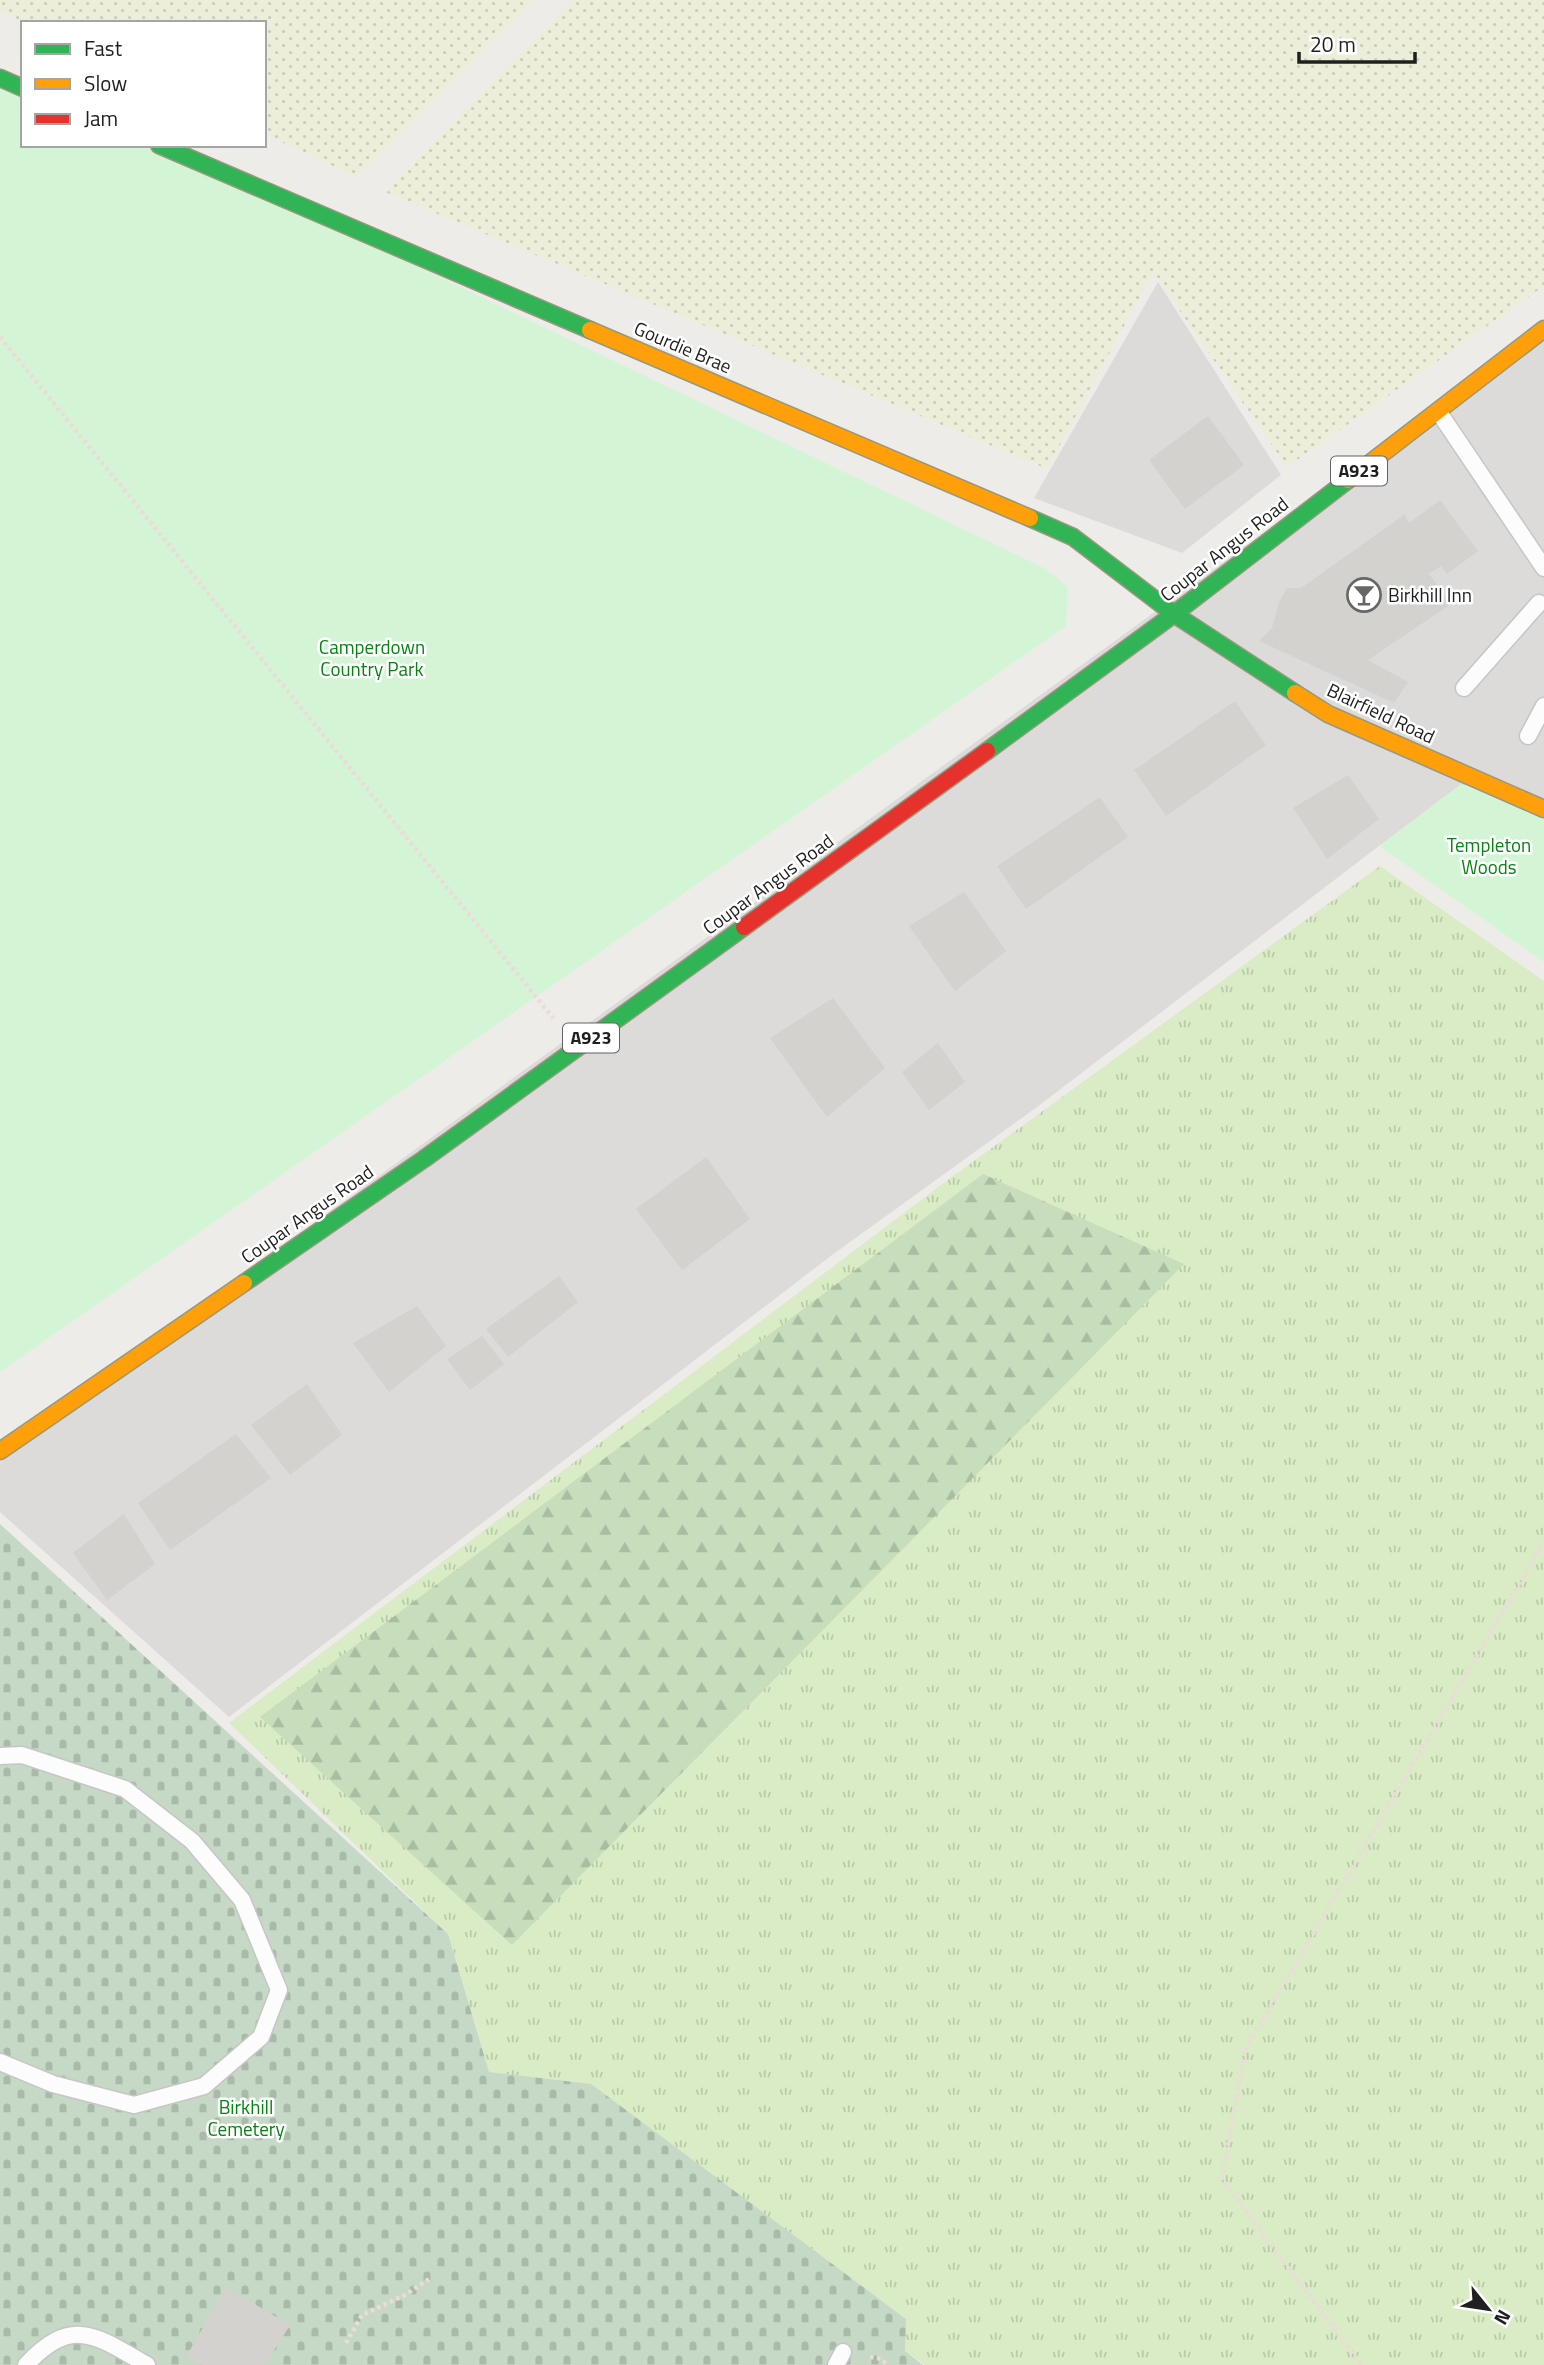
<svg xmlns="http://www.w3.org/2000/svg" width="1544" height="2365" font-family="'Titillium Web',sans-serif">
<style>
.residential{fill:#dcdbd9}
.farmland{fill:url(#farmland-dots)}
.grass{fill:url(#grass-tufts)}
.forest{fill:url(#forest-firs)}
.cemetery{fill:url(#cemetery-stones)}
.park{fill:#d4f5d5}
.building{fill:#d4d2cf}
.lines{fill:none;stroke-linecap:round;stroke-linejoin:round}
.lane-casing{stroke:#c6c6c4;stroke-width:19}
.fast-casing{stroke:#96987e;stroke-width:19}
.slow-casing{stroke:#96987e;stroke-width:19}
.jam-casing{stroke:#96987e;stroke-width:19}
.path{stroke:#ebdbd9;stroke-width:4.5;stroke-dasharray:3.5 3.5;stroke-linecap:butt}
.lane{stroke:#fcfcfc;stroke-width:16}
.fast{stroke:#30b455;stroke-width:16}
.slow{stroke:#ff9f0a;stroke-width:16}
.jam{stroke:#e5322d;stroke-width:16}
.labels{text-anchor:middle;stroke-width:5;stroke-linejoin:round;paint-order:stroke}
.shield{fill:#fff;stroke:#626262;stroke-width:2}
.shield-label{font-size:18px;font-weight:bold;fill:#1f1f1f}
.street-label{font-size:19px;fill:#1f1f1f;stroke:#fff}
.poi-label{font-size:19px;fill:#1f1f1f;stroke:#fff;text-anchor:start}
.park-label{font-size:19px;fill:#078313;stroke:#fff}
</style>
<defs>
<pattern id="farmland-dots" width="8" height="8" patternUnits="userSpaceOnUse" patternTransform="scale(1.75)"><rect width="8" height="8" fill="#edeeda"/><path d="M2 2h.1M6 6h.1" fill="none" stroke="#cbccbb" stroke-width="1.8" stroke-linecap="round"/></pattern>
<pattern id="grass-tufts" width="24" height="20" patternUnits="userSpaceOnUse" patternTransform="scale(1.75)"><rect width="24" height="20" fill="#d9ecc5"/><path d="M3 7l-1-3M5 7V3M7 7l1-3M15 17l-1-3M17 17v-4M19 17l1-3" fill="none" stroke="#bacaa9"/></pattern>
<pattern id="forest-firs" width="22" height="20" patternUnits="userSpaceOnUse" patternTransform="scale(1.75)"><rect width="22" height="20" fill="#c7ddbb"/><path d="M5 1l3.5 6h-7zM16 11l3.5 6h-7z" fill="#aabda0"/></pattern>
<pattern id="cemetery-stones" width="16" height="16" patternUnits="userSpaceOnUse" patternTransform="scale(1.75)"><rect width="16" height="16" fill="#c5d9c6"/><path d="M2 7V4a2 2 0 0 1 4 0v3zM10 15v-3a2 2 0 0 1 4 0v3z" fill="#a9baaa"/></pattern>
</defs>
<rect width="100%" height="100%" fill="#edece8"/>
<g class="residential">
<path d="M1158 282 1281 475 1182 553 1034 498Z"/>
<path d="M1544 329V809L1474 779 1379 846 1037 1107 832 1255 229 1717 0 1512V1451Z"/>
</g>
<g class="farmland">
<path d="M0 0H533L357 177 264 134V23H25L0 11Z"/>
<path d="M573 0H1544V286L1287 467 1153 272 1047 469 385 192Z"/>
</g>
<path class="grass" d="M1380 866 1544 981V2365H925L905 2351 906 2319 591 2085 489 2072 448 1934 229 1723 945 1182Z"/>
<path class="forest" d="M983 1174 1184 1264 512 1945 260 1717Z"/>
<path class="cemetery" d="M0 1524 448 1934 489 2072 591 2084 906 2319 905 2351 923 2365H0Z"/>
<g class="park">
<path d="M0 78 23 88V145H159L217 170 1046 569 1068 587 1066 626 0 1372Z"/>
<path d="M1461 784 1544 819V962L1379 846Z"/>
</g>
<g class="building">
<path d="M1208 416 1244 465 1185 509 1149 460Z"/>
<path d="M1440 500 1478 551 1447 574 1441 566 1429 574 1451 604 1368 660 1408 682 1394 703 1259 641 1272 628 1279 602 1287 588H1301L1405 514 1409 523Z"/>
<path d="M1235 701 1266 745 1166 816 1134 770Z"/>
<path d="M1348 775 1379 819 1327 859 1293 808Z"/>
<path d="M1100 797 1128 837 1026 909 997 866Z"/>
<path d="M964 892 1006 951 955 991 909 926Z"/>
<path d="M833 998 885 1068 827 1117 770 1038Z"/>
<path d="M938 1043 965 1082 929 1110 902 1072Z"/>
<path d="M706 1157 750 1219 682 1270 636 1209Z"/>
<path d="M559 1276 578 1302 508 1357 486 1329Z"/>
<path d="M417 1306 446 1346 389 1392 353 1343Z"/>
<path d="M482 1336 504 1364 470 1390 447 1359Z"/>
<path d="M307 1384 342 1435 290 1475 251 1425Z"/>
<path d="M236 1434 271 1478 170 1550 138 1503Z"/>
<path d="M124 1514 155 1564 107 1600 73 1553Z"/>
<path d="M226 2287 290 2325 265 2365H202L186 2357Z"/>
</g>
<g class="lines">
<g class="lane-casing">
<g id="lane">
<path d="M1438 411 1544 568"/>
<path d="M1464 688 1539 603"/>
<path d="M1528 736 1544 706"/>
<path d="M0 1756 22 1755 125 1789 192 1841 242 1900 279 1990 261 2037 204 2086 134 2105 53 2084 0 2062"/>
<path d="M26 2365C72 2315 97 2336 147 2365"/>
<path d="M836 2365 843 2352"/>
</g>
</g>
<g class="fast-casing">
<g id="fast">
<path d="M0 78 23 88"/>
<path d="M159 145 590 330"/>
<path d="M1030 518 1073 537 1174 614 1295 693"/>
<path d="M987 751 1174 614 1348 480"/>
<path d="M244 1283 424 1159 744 927"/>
</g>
</g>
<g class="slow-casing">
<g id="slow">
<path d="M590 330 1030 518"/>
<path d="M1348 480 1544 329"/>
<path d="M1295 693 1328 714 1544 809"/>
<path d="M0 1451 244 1283"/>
</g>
</g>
<g class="jam-casing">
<path id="jam" d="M744 927 987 751"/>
</g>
<g class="path">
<path d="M0 337 553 1018"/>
<path d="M346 2343 362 2315 405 2295 432 2277"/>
<path d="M870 2357 878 2358 888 2365"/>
<path d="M1361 2365 1222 2179 1245 2050 1544 1541"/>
</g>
<use href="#lane" class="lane"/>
<use href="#fast" class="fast"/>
<use href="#slow" class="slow"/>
<use href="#jam" class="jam"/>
</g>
<defs>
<g id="bar-ring" transform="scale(1.75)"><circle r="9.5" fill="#fff" stroke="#676765" stroke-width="1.5"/><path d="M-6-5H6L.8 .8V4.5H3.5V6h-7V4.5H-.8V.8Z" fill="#676765"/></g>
</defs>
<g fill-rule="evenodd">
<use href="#bar-ring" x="1364" y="595"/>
</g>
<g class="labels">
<g class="shield">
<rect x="1331" y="456.5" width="56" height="29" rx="5"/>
<rect x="563" y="1023.5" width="56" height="29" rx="5"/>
</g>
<g class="shield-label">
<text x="1359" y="477">A923</text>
<text x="591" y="1044">A923</text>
</g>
<g class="street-label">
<text transform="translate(683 347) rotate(23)" y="7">Gourdie Brae</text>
<text transform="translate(1224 549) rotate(-38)" y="7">Coupar Angus Road</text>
<text transform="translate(1381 713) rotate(25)" y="7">Blairfield Road</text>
<text transform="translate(768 884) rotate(-36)" y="7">Coupar Angus Road</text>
<text transform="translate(307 1214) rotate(-35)" y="7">Coupar Angus Road</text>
</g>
<g class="poi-label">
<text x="1388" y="602">Birkhill Inn</text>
</g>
<g class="park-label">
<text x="372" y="654">Camperdown<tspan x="372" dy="22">Country Park</tspan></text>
<text x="1489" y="852">Templeton<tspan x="1489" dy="22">Woods</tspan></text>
<text x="246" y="2114">Birkhill<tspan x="246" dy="22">Cemetery</tspan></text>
</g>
</g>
<rect x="21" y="21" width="245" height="126" fill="#ffffff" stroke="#a5a5a5" stroke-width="2"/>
<rect x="35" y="44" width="35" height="10" fill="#30b455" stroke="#a5a5a5" stroke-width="2"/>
<text x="84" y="56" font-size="21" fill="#1f1f1f">Fast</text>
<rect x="35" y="79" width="35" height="10" fill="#ff9f0a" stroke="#a5a5a5" stroke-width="2"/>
<text x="84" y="91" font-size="21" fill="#1f1f1f">Slow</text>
<rect x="35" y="114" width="35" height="10" fill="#e5322d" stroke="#a5a5a5" stroke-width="2"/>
<text x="84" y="126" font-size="21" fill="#1f1f1f">Jam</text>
<g transform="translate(1488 2309) rotate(120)" stroke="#ffffff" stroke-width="5" paint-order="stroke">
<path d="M0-5L12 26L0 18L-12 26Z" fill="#1f1f1f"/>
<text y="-10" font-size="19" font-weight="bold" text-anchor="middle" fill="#1f1f1f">N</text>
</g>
<path d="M1299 52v10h116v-10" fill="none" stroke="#1f1f1f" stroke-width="3.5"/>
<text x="1310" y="52" font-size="21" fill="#1f1f1f" stroke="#ffffff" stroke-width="5" paint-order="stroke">20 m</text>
</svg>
